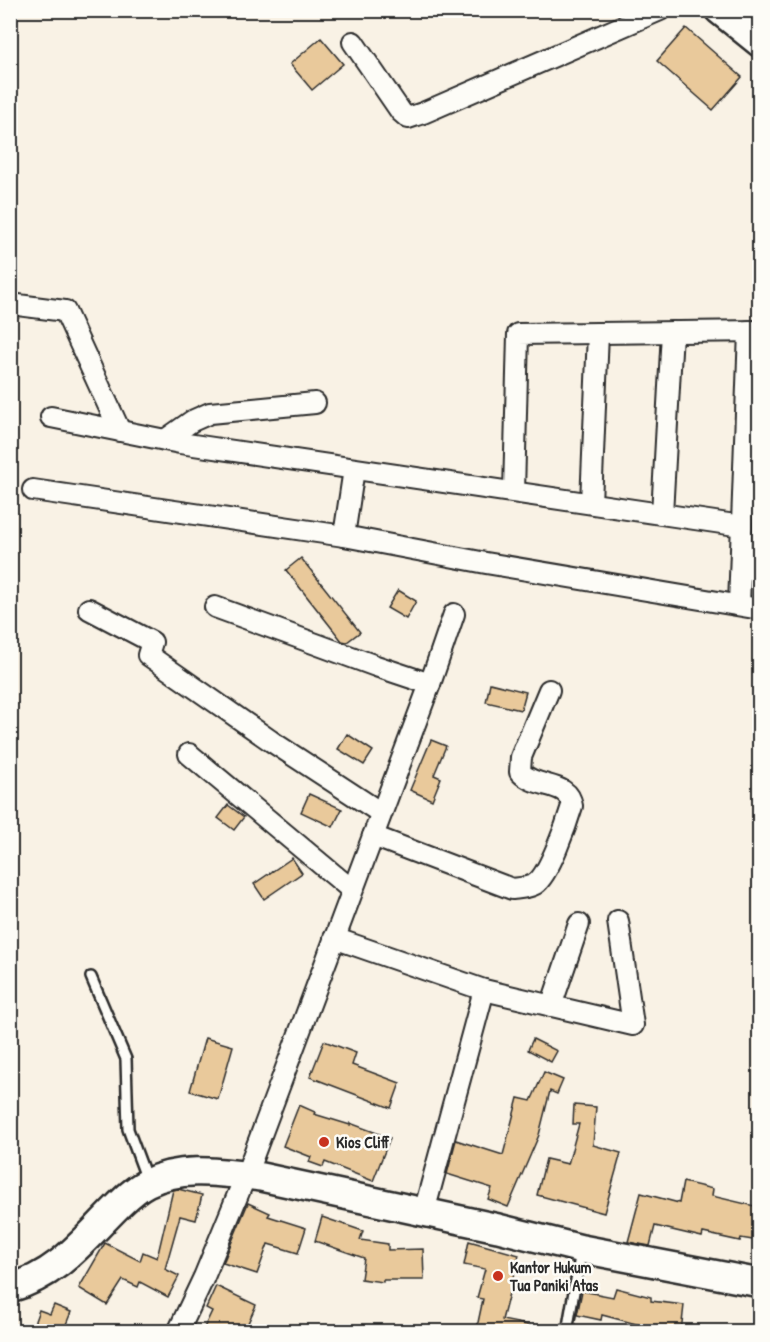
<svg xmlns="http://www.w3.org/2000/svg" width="770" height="1342" font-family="'Patrick Hand',sans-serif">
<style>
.building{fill:#e9c99b;stroke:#2b2b2b;stroke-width:1.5}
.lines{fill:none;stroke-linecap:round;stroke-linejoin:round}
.lane-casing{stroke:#2b2b2b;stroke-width:14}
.street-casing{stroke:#2b2b2b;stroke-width:24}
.secondary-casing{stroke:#2b2b2b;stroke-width:32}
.lane{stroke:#fdfcf7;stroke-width:9}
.street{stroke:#fdfcf7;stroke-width:20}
.secondary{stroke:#fdfcf7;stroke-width:27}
.poi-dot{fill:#c8321e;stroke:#fdfcf7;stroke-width:2}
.labels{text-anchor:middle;stroke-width:5;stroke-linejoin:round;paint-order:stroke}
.poi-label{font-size:16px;font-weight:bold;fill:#2b2b2b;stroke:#fdfcf7;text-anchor:start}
</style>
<rect width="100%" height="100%" fill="#f9f2e5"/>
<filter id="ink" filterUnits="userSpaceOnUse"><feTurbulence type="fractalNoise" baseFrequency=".0167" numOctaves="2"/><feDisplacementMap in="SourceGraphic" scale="12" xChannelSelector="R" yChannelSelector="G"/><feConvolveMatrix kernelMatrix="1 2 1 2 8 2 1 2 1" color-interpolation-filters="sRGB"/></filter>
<g filter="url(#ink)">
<g class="building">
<path d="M686 28 742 77 713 110 657 61Z"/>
<path d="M321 38 343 64 312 90 290 64Z"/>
<path d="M301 558 360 632 347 642 342 641 286 570Z"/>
<path d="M398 590 416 601 406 619 387 608Z"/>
<path d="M490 683 526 692 521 710 486 702Z"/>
<path d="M347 734 373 751 364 765 338 749Z"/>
<path d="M431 740 446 746 434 775 441 778 432 800 410 790Z"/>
<path d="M309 794 342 809 333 827 301 812Z"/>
<path d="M228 805 244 817 234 830 218 818Z"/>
<path d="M292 858 302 873 264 899 254 884Z"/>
<path d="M205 1038 233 1046 218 1099 190 1091Z"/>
<path d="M533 1039 557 1051 551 1062 528 1050Z"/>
<path d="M324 1041 356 1053 352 1065 400 1083 391 1108 310 1077Z"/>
<path d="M544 1072 563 1080 557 1094 550 1091 539 1135 508 1207 488 1199 492 1188 447 1174 456 1140 503 1155 518 1098 531 1101Z"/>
<path d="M299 1105 315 1112 314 1114 350 1125V1123L390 1138 373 1181 325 1162 323 1167 309 1162 311 1157 283 1146Z"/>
<path d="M574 1105 596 1107 593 1145 621 1153 604 1213 537 1195 546 1159 568 1164 579 1124H573Z"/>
<path d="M683 1182 713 1189 712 1196 759 1207V1241L741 1238 740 1241 703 1233 702 1237 655 1226 650 1246 628 1242 641 1193 679 1203Z"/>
<path d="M178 1189 202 1195 196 1220 180 1216 165 1269 179 1276 168 1297 140 1282 138 1287 123 1280 107 1305 79 1288 105 1243 140 1261 143 1252 157 1258 173 1190Z"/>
<path d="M248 1203 270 1213 268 1216 306 1228 298 1253 268 1244 257 1274 223 1263Z"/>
<path d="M322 1217 363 1231 360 1240 388 1244V1250L423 1249 424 1280H383V1282L361 1279 364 1258 315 1241Z"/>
<path d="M469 1241 519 1255 502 1320 528 1325V1332H476L483 1299 477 1298 485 1269 464 1265Z"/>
<path d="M216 1286 256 1305 244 1332H202L212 1311 206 1308Z"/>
<path d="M616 1288 651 1297V1301L684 1305 681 1332H658L659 1330 602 1315 601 1320 577 1315 582 1291 613 1297Z"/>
<path d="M54 1305 71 1312 63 1332H39L32 1329 39 1310 50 1314Z"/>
</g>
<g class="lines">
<g class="lane-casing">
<g id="lane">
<path d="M91 977 126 1059 128 1129 147 1180"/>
<path d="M567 1332 581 1251"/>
</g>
</g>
<g class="street-casing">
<g id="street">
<path d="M353 42 401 112 408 118 423 113 660 10"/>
<path d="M10 304 65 311 120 431"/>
<path d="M51 417 180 443 742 526"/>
<path d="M165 440 192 421 210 413 315 403"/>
<path d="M33 490 344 536 486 563 760 609"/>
<path d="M514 492 518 334 760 331"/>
<path d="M591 503 598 333"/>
<path d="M662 514 672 332"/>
<path d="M344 536 354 469"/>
<path d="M739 605 749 331"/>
<path d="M215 607 376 666 430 684"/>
<path d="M89 609 152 642 148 655 271 741 381 813"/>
<path d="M189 754 352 890"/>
<path d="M373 836 512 889C520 888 528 888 535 884 549 875 567 823 572 806 569 780 537 790 520 772L521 757 549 690"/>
<path d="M334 938 484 990 633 1025 618 921"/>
<path d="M551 1006 579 924"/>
<path d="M424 1212 484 990"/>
<path d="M178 1332 204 1277 246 1175 430 684 454 614"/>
</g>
</g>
<g class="secondary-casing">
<g id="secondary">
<path d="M719 10 760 43"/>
<path d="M10 1288C57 1275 82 1242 115 1209 125 1199 135 1189 147 1183 182 1165 224 1173 261 1177L498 1228 582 1249 760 1283"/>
</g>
</g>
<use href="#lane" class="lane"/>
<use href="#street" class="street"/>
<use href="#secondary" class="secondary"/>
</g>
</g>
<g class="poi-dot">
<circle cx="324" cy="1142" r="6"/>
<circle cx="498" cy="1276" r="6"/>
</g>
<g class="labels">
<g class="poi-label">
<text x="336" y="1148">Kios Cliff</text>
<text x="510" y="1273">Kantor Hukum<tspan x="510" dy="18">Tua Paniki Atas</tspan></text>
</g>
</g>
<rect width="770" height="1342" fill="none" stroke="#fdfcf7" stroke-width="36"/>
<rect x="18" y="18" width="734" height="1306" fill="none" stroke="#2b2b2b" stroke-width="2" filter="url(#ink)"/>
</svg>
